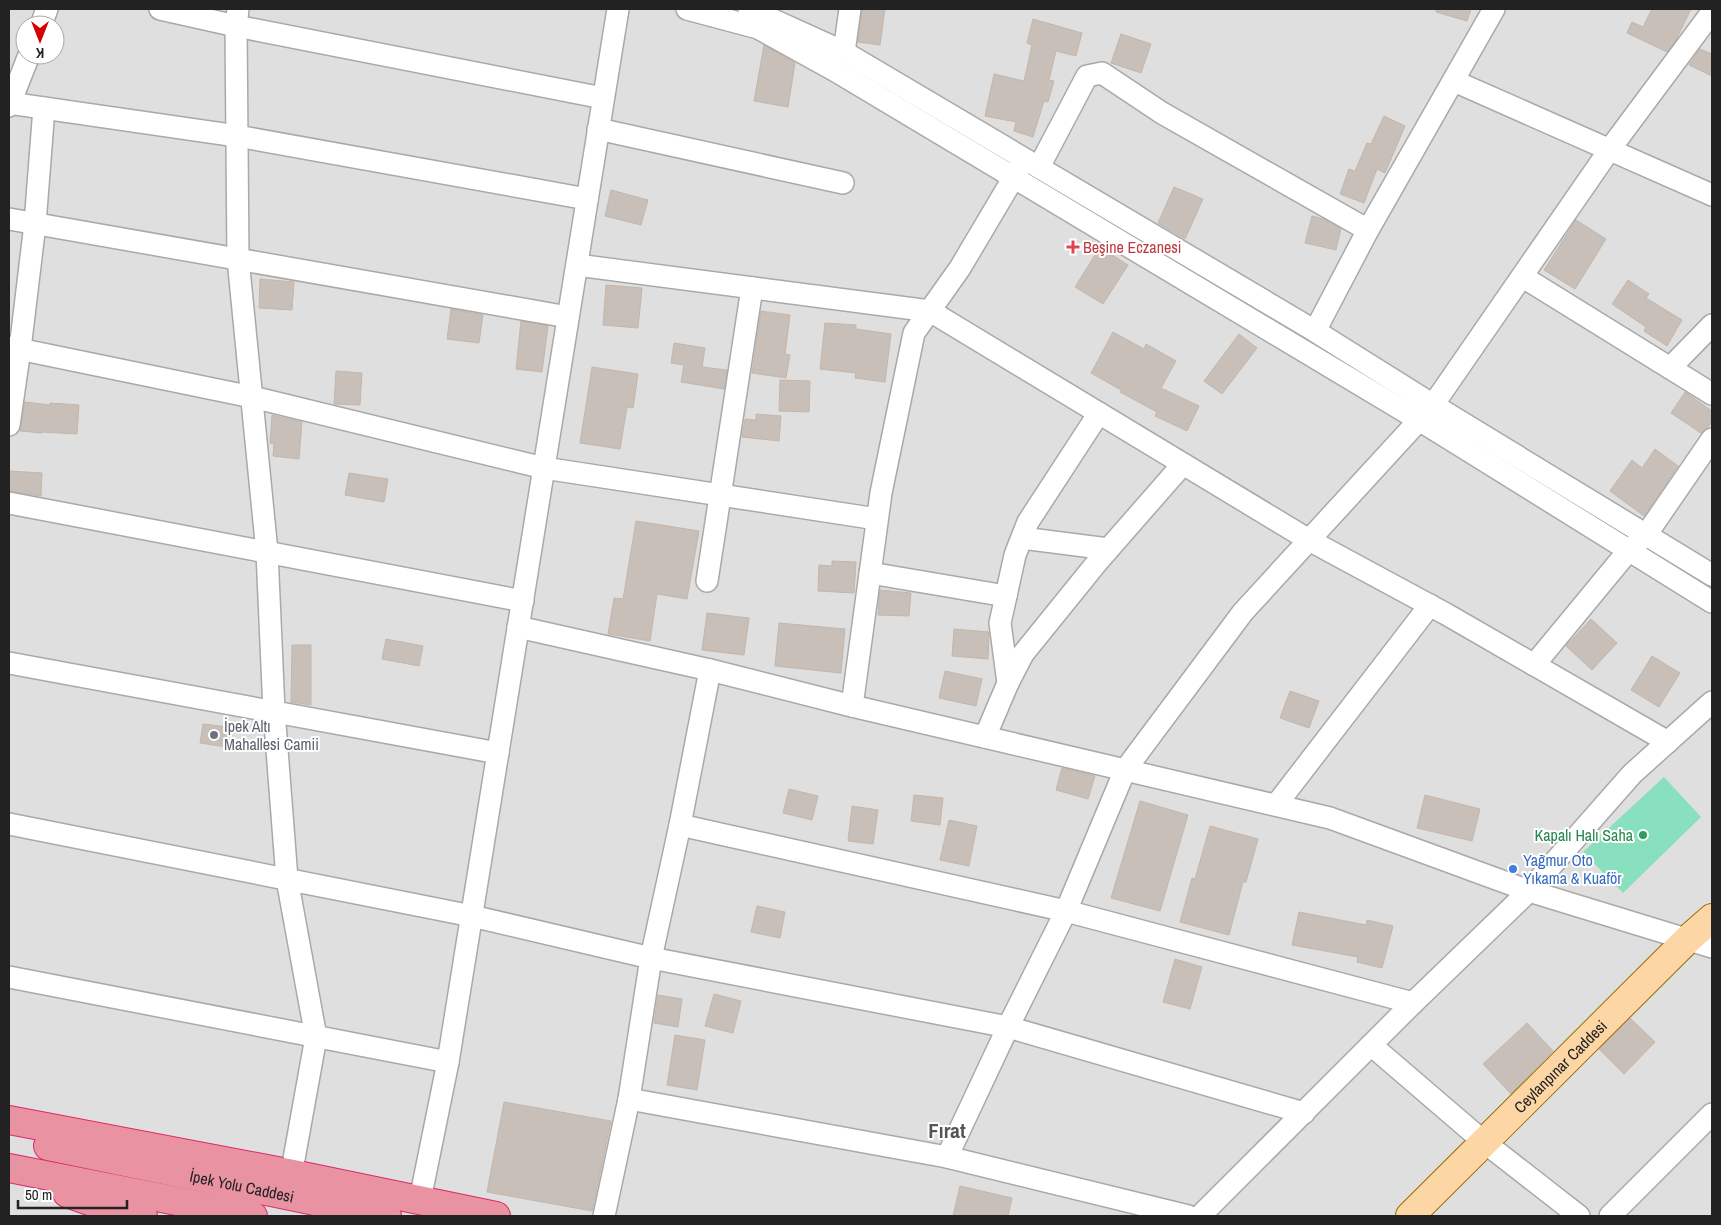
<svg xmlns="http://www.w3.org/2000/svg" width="1721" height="1225" font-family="'Archivo Narrow',sans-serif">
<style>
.residential{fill:#e0dfdf;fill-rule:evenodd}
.pitch{fill:#88e0be}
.building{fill:#c7bfb8;stroke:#c4b6ab}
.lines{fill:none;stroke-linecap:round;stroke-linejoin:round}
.minor-casing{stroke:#a9a9a9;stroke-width:24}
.major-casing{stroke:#a06b00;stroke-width:30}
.highway-casing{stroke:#dc2a67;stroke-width:30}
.minor{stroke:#fff;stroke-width:21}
.major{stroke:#fcd6a4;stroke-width:28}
.highway{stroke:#e892a2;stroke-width:28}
.health-dot{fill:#e0444e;stroke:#fff;stroke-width:2}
.worship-dot{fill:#6b7280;stroke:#fff;stroke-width:2}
.leisure-dot{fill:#2e9e5b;stroke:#fff;stroke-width:2}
.shop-dot{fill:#3f7fe0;stroke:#fff;stroke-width:2}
.labels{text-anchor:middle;stroke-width:4;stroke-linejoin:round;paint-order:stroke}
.health-label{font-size:16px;fill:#be3a42;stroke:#fff;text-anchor:start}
.worship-label{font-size:16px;fill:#5b616d;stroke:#fff;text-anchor:start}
.leisure-label{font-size:16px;fill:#27864d;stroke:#fff;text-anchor:end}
.shop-label{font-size:16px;fill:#366cbe;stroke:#fff;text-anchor:start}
.street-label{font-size:16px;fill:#222;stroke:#fff}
.district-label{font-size:21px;font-weight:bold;fill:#555;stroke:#fff}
</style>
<rect width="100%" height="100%" fill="#f2efe9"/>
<path class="residential" d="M9 9H1712V1216H9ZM25 25H55V55H25Z"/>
<path class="pitch" d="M1664 777 1701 817 1623 893 1583 852Z"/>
<g class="building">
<path d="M862 9H885L880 45 858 42Z"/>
<path d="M1436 9H1471L1467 21 1436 12Z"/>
<path d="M1652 9H1691L1676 40 1667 52 1627 33 1632 22 1643 27Z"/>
<path d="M1033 19 1082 33 1076 56 1056 51 1049 80 1054 81 1048 102 1044 101 1033 137 1014 131 1016 122 985 116 994 74 1024 81 1032 45 1027 43Z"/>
<path d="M1121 34 1151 44 1141 73 1111 63Z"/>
<path d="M764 45 795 63 788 107 754 101Z"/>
<path d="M1700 49 1712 54V76L1689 65Z"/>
<path d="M1384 116 1405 126 1385 173 1377 169 1364 203 1340 194 1349 169 1355 171 1367 143 1371 144Z"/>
<path d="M1174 187 1203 199 1185 239 1158 223Z"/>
<path d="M611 190 648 200 641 225 605 216Z"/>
<path d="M1312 216 1323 219 1341 229 1336 250 1305 243Z"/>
<path d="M1576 220 1606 239 1575 289 1544 270Z"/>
<path d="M1100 247 1128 265 1103 304 1075 287Z"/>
<path d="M260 279 294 282 292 310 259 308Z"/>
<path d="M1628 280 1649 294 1646 298 1682 320 1667 346 1644 331 1646 327 1612 304Z"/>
<path d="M606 285 642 288 638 328 603 325Z"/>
<path d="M451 309 483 315 479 343 447 339Z"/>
<path d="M761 311 790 315 785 354 790 355 786 378 752 373Z"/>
<path d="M521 321 548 326 542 372 516 369Z"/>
<path d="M825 323 856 325V329L891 334 885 382 855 378 856 373 820 369Z"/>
<path d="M1113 332 1144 349 1146 344 1176 361 1161 388 1199 406 1187 431 1155 416 1157 412 1120 392 1121 390 1091 373Z"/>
<path d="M1239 334 1257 348 1222 394 1204 381Z"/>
<path d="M674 343 705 348 702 367 727 370 724 389 681 382 684 365 671 363Z"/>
<path d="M592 367 638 374 633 408 627 407 620 449 580 443Z"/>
<path d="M336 371 362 373 360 405 334 404Z"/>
<path d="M780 380 810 381 809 412 779 411Z"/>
<path d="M1685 392 1712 411V422L1708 427 1701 433 1671 413Z"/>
<path d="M25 402 50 405V403L79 405 77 434 42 432V433L20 431Z"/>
<path d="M756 414 781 416 779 441 742 437 745 419 756 420Z"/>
<path d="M272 415 302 422 299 459 273 456 274 444 270 443Z"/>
<path d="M1655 449 1678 466 1644 516 1610 491 1632 460 1642 468Z"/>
<path d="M9 471 42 473 41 496 9 491Z"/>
<path d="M349 473 388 479 384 502 345 495Z"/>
<path d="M636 521 699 531 687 599 657 594 650 641 608 634 614 598 623 599Z"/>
<path d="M832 561 856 562 854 593 818 591 819 565 832 566Z"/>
<path d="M880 590 911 593 909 616 878 615Z"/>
<path d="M707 613 749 618 744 655 702 650Z"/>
<path d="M1591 619 1617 643 1592 670 1566 646Z"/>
<path d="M779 623 845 629 841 673 775 666Z"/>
<path d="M954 629 989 632 988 659 952 656Z"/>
<path d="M386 639 423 646 419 666 382 659Z"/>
<path d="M292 645H311V705L291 702Z"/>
<path d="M1652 656 1680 673 1659 707 1631 690Z"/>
<path d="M945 671 982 679 976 706 939 698Z"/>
<path d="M1290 691 1319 701 1309 728 1280 718Z"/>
<path d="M203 724 228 727 226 747 200 743Z"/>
<path d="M1062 768 1095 776 1088 799 1056 790Z"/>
<path d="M789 789 818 796 812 820 783 813Z"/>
<path d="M914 795 943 798 940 825 911 821Z"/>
<path d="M1425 795 1480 809 1472 841 1417 828Z"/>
<path d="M1140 801 1188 815 1160 911 1111 898Z"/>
<path d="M852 806 878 810 873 844 848 841Z"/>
<path d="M949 820 977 826 969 866 940 860Z"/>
<path d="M1210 826 1258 839 1246 882H1243L1229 935 1180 922 1192 878 1195 879Z"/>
<path d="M757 906 785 912 780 938 751 932Z"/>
<path d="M1299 912 1366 925 1367 920 1393 926 1382 968 1357 962 1358 957 1292 945Z"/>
<path d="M1175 959 1202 967 1190 1009 1163 1002Z"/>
<path d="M714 994 741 1001 733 1033 705 1026Z"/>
<path d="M658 995 682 999 678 1027 654 1023Z"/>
<path d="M1630 1018 1655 1042 1624 1074 1599 1049Z"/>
<path d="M1527 1023 1553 1051 1511 1094 1483 1064Z"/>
<path d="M675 1035 705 1040 697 1090 667 1085Z"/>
<path d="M504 1102 611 1121 592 1211 487 1192Z"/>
<path d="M960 1186 1012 1198 1008 1216H953Z"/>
</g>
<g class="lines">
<g class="minor-casing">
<g id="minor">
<path d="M160 9 236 26 603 98"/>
<path d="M238 9 236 26 238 259 267 552 274 711 287 879 316 1037 294 1159"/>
<path d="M687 9 758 28 834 70 1419 420 1712 602"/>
<path d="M749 9 844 52 1315 331 1433 405 1712 575"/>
<path d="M41 25 47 9"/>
<path d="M844 52 850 9"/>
<path d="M1454 81 1712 195"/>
<path d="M9 103 237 136 587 199"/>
<path d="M9 106 29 55"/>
<path d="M598 129 843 183"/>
<path d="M1039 167 1087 76 1102 73 1162 113 1368 230"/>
<path d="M9 219 568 317"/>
<path d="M577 265 930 311 1309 540 1446 614 1668 742"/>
<path d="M1523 277 1712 394"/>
<path d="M1315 331 1368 230 1494 9"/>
<path d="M9 347 252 397 544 468 877 519"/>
<path d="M1670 368 1712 325"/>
<path d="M9 425 20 349 35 224 44 108"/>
<path d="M9 503 523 601"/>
<path d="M1022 538 1108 549"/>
<path d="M870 573 1006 596"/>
<path d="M707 581 752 288"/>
<path d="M518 627 710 670 852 706 1330 818 1529 891 1712 947"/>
<path d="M9 663 498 753"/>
<path d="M1534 665 1629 550 1646 535 1712 439"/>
<path d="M1008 683 1000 623 1015 555 1028 522 1099 413"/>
<path d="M852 706 881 493 914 333 960 268 1021 165"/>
<path d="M985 737 1008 683 1023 654 1099 560 1183 464"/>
<path d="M1276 805 1430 605"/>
<path d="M9 824 472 916 651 958 1008 1027 1304 1113"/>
<path d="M680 825 1066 911 1413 1003"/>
<path d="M9 977 448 1062"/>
<path d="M1371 1045 1484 1142 1579 1216"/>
<path d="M629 1099 947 1157 1188 1216"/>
<path d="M947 1157 1008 1027 1066 911 1125 770 1243 612 1433 405 1610 149 1712 12"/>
<path d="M422 1190 448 1062 618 9"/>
<path d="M604 1216 629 1099 651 958 680 825 710 670"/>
<path d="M1200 1216 1413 1003 1529 891 1632 774 1712 702"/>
<path d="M1610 1216 1712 1114"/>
</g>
</g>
<g class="major-casing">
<g id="major">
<path id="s1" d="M1410 1216 1688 939 1712 918"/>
</g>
</g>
<g class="highway-casing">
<g id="highway">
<path d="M9 1120 293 1174 496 1216"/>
<path id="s2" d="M48 1146 387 1216"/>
<path d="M9 1168 253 1216"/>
<path d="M67 1193 115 1210 143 1216"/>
</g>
</g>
<use href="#minor" class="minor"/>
<use href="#major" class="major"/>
<use href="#highway" class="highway"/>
</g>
<path class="health-dot" d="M1070.5 239.5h5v5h5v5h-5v5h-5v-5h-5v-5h5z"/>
<circle class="worship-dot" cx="214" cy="735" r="5"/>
<circle class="leisure-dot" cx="1643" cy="835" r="5"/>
<circle class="shop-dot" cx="1513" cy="869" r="5"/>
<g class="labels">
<g class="health-label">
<text x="1083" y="253">Beşine Eczanesi</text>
</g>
<g class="worship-label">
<text x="224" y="732">İpek Altı<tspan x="224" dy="18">Mahallesi Camii</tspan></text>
</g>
<g class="leisure-label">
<text x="1633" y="841">Kapalı Halı Saha</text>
</g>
<g class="shop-label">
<text x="1523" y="866">Yağmur Oto<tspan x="1523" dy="18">Yıkama &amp; Kuaför</tspan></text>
</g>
<g class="street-label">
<text dy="6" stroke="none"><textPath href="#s1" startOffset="212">Ceylanpınar Caddesi</textPath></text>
<text dy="6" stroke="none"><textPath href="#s2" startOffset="198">İpek Yolu Caddesi</textPath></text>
</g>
<g class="district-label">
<text x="947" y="1138">Fırat</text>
</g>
</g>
<rect width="1721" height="1225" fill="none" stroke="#222222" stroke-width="20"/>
<g transform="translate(40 40) rotate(180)"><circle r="24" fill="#ffffff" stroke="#a7a7a7"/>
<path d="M0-4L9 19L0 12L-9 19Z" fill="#d40000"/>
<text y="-8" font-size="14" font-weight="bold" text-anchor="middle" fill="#222222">K</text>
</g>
<path d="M18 1200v8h109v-8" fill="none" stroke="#222222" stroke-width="2.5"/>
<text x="25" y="1200" font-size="15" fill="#222222" stroke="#ffffff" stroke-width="4" paint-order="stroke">50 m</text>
</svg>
